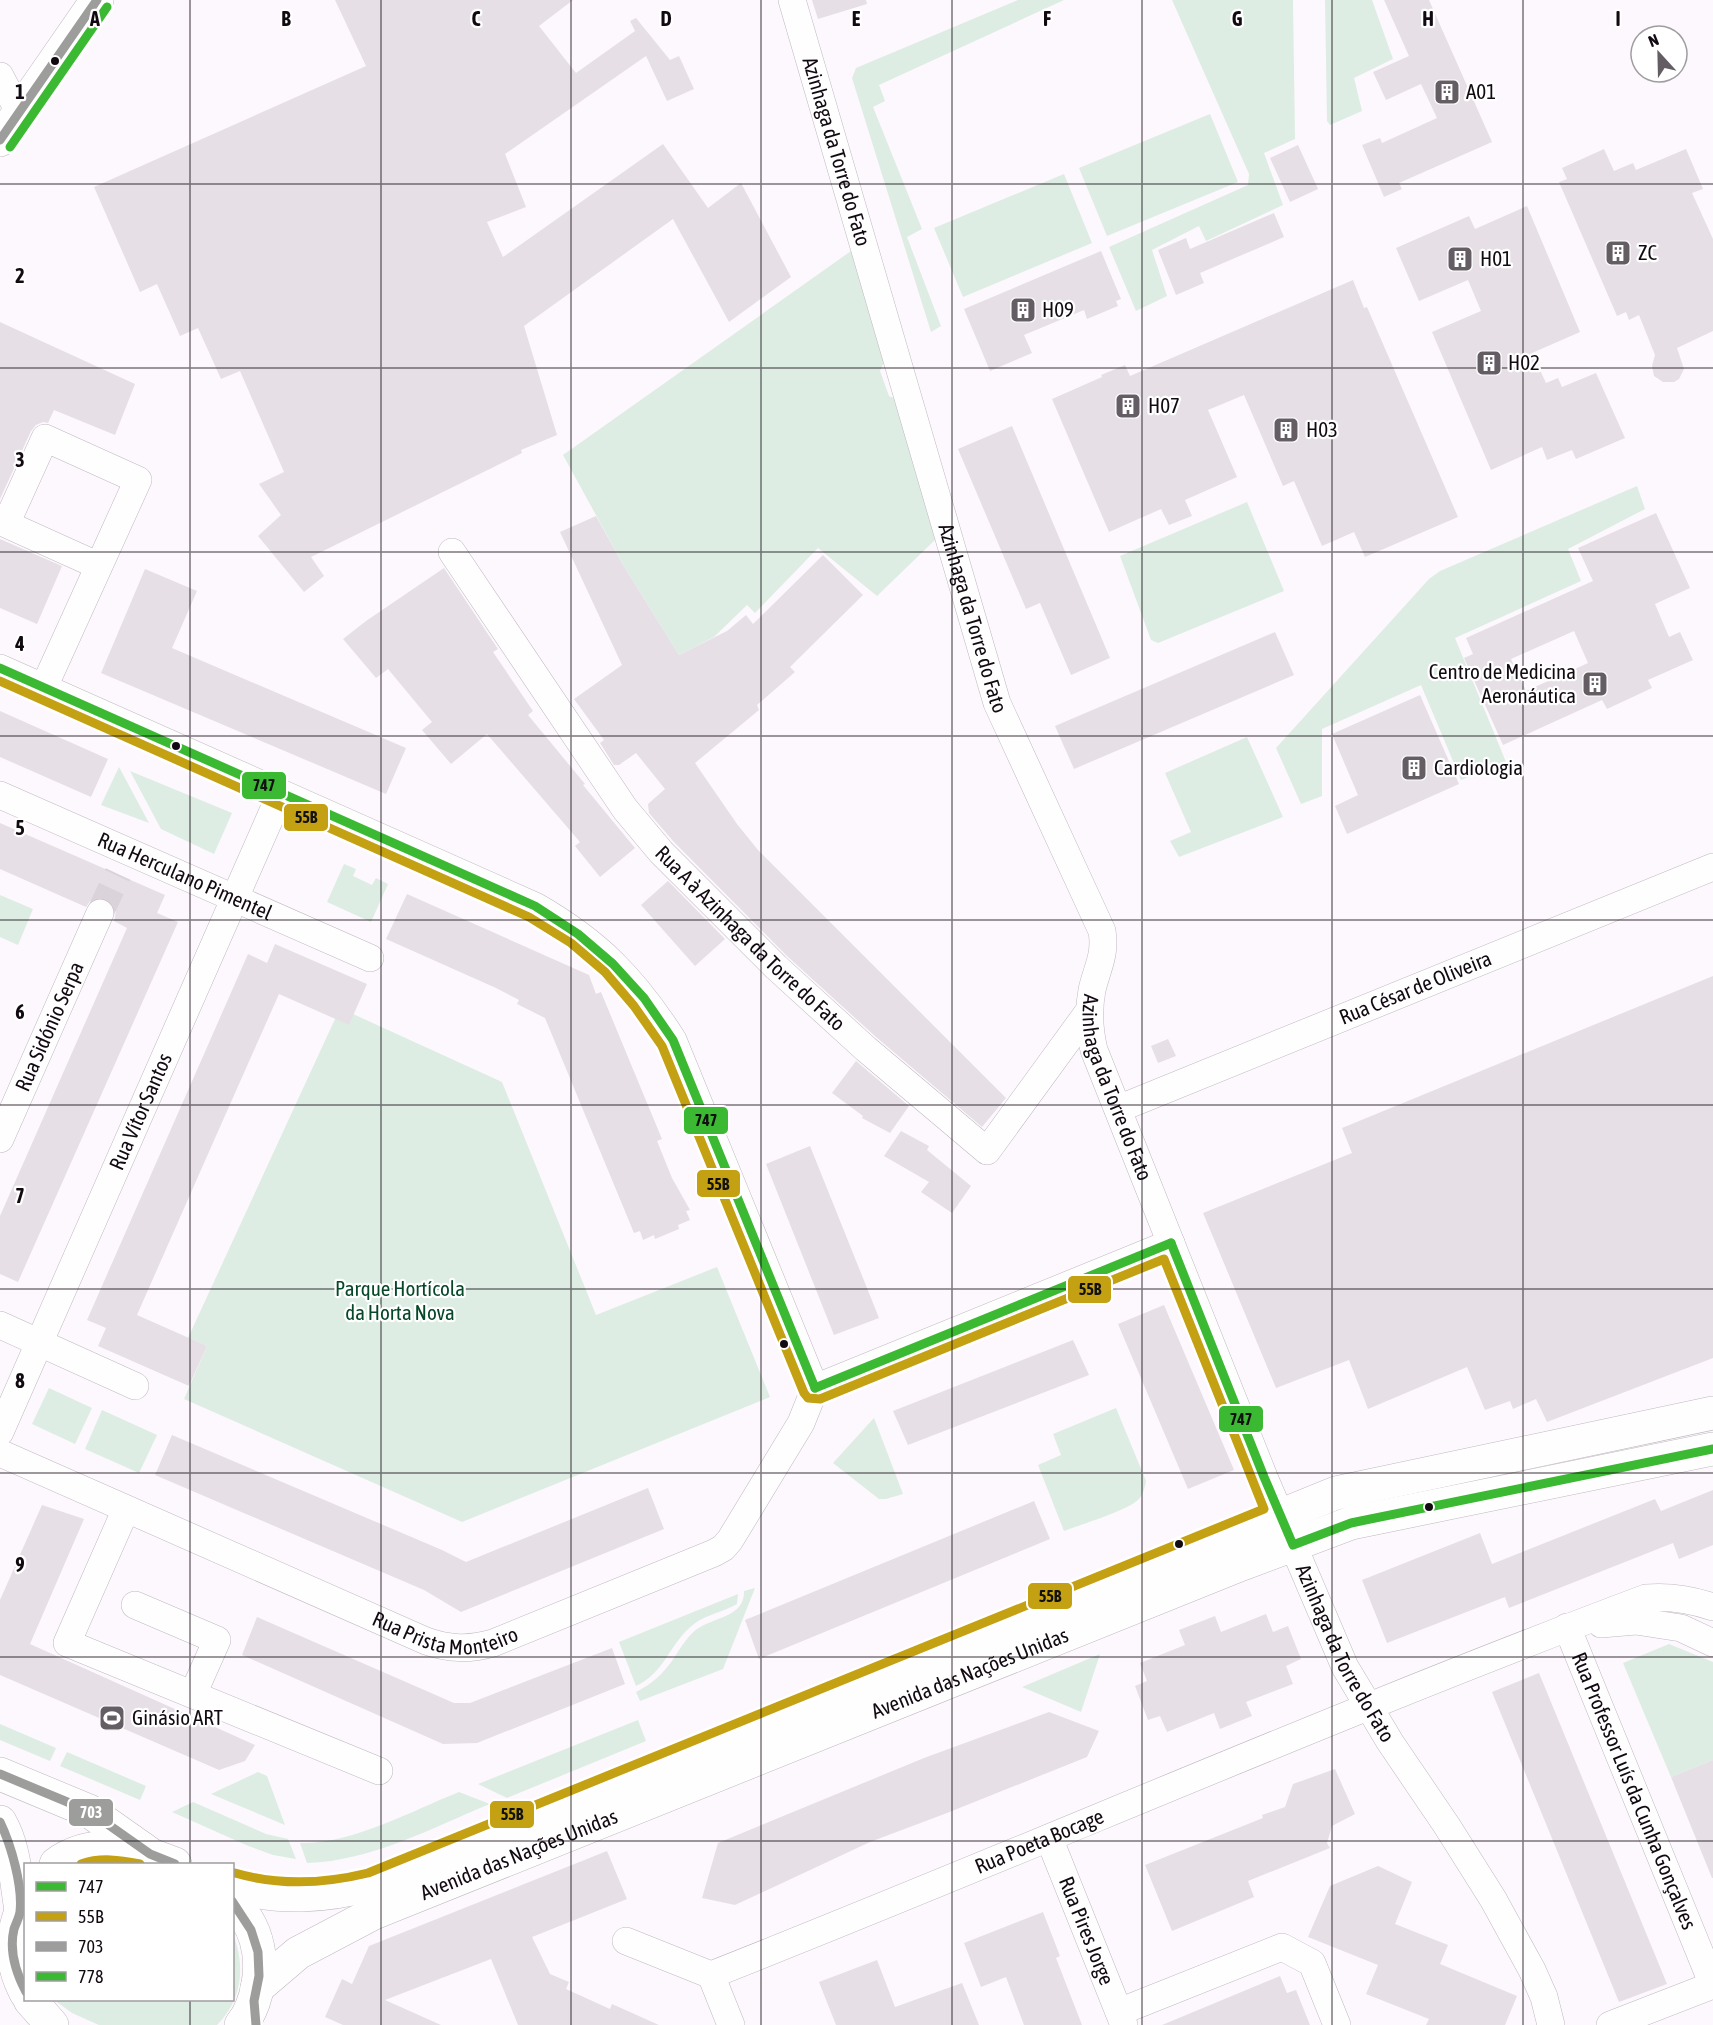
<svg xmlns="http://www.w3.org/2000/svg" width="1713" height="2025" font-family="'Asap Condensed',sans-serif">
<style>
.green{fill:#ddede3}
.building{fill:#e6e0e6;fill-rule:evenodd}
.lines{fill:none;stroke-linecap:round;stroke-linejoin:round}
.street-tunnel{stroke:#dad4da;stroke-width:27;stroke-dasharray:27 14;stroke-linecap:butt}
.street-casing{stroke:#bfb9bf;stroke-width:28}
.secondary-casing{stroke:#bfb9bf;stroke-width:34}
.street{stroke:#fffeff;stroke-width:27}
.secondary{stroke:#fffeff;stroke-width:33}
.bus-1-casing{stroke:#fff;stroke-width:14}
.bus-2-casing{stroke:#fff;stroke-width:14}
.bus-3-casing{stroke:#fff;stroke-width:14}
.bus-4-casing{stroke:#fff;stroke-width:14}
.bus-1{stroke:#3cb932;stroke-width:9}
.bus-2{stroke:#c4a013;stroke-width:9}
.bus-3{stroke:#9d9d9c;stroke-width:9}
.bus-4{stroke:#3cb932;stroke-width:9}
.grid{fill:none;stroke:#110a11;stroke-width:1.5;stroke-opacity:0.55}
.bus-dot{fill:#110a11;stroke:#fff;stroke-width:2}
.labels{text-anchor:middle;stroke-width:4.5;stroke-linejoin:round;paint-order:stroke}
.poi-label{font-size:21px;fill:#110a11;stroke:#fff;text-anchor:start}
.street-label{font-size:21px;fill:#110a11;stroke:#fff}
.park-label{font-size:21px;fill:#054727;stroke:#fff}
.grid-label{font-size:20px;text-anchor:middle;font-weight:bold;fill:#110a11;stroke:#fff;stroke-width:4.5;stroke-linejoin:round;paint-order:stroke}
.line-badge{stroke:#fff;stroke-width:2}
.badge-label{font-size:16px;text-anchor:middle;font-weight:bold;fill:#fff}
.pale-badge-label{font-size:16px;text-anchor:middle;font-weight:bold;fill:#111}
</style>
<rect width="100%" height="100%" fill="#fdf8fd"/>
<g class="green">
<path d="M1018 0H1064L879 85 885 101 873 107 922 229 907 237 941 326 931 332 852 78 856 68Z"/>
<path d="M1172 0H1293L1295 139 1264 153 1283 205 1206 241 1199 226 1152 250 1167 296 1136 311 1109 247 1248 185 1249 174Z"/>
<path d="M1325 0H1372L1393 59 1354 78 1362 111 1330 125 1327 121Z"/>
<path d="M1210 114 1238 182 1107 236 1079 168Z"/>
<path d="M1064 174 1092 243 963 297 934 228Z"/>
<path d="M851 251 884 362 880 371 889 396 896 399 938 537 877 596 818 548 755 613 747 605 714 637 679 655 625 568 563 455Z"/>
<path d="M1637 486 1645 509 1568 549 1581 581 1455 638 1506 762 1461 780 1421 685 1322 729V796L1301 804 1276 748 1429 579 1440 571Z"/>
<path d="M1247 502 1284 591 1158 643 1151 640 1120 556Z"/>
<path d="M1247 737 1283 817 1179 857 1170 841 1191 832 1165 773Z"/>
<path d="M119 767 149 823 101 805Z"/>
<path d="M130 771 232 813 214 854 161 829Z"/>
<path d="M344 864 356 869 353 876 372 885 376 878 388 884 371 922 327 902Z"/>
<path d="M0 895 33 909 18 945 0 937Z"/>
<path d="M353 1014 502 1082 596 1315 717 1267 770 1397 462 1522 184 1399 207 1346 188 1338 335 1019Z"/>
<path d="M49 1388 92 1408 75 1444 32 1424Z"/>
<path d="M1116 1408 1146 1481C1145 1487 1143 1494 1139 1499 1127 1511 1082 1524 1064 1531L1038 1465 1061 1455 1053 1434Z"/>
<path d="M102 1410 157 1435 139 1473 85 1449Z"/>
<path d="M874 1418 903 1494 886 1499H879L833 1463Z"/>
<path d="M755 1588 723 1669 640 1701 636 1692C652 1684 664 1673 674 1658 681 1647 687 1637 697 1629 714 1617 745 1617 744 1591Z"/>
<path d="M738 1594 737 1604C724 1612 707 1614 694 1624 670 1642 665 1673 636 1686L619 1642Z"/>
<path d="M1669 1644 1713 1662V1760L1671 1777 1623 1663Z"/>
<path d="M1100 1654 1081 1712 1022 1687Z"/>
<path d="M638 1720 646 1741 507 1798 478 1784Z"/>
<path d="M0 1724 56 1748 50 1761 0 1740Z"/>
<path d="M67 1752 146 1786 140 1800 60 1766Z"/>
<path d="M258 1772 267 1776 285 1825 211 1794Z"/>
<path d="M459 1792 490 1804C431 1828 372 1861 307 1863L300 1843C353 1844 411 1811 459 1792Z"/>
<path d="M193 1802 266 1834 288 1839 296 1859 273 1855 246 1845 172 1812Z"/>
<path d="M233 1934C246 1967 242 2000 217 2025H99L72 2013 54 2000H232Z"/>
</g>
<g class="building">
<path d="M335 0H573L539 26 576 73 635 31 630 21 636 18 670 60 679 56 694 89 667 101 646 56 505 154 526 207 487 222 503 257 663 144 708 208 741 183 791 277 729 322 673 219 524 326 557 435 521 450 522 453 311 557 324 576 304 592 258 536 281 515 259 484 284 472 240 371 221 379 198 328 180 336 157 284 140 292 94 187 366 66Z"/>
<path d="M812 0H866L867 4 818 19Z"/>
<path d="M1384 0H1429L1492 142 1399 183 1402 189 1384 197 1362 145 1380 138 1382 143 1437 118 1421 84 1386 100 1373 72 1409 56Z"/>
<path d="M1298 145 1318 189 1290 202 1270 158Z"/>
<path d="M1604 149 1614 171 1633 163 1636 170 1686 149 1703 189 1692 193 1713 239V331L1677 348 1684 369 1679 379 1674 382H1663L1654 376 1652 366 1655 355 1639 315 1629 320 1626 312 1617 316 1559 182 1567 179 1562 168Z"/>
<path d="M1527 206 1580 332 1532 353 1546 383 1558 378 1562 387 1596 373 1625 438 1576 459 1572 450 1547 460 1542 447 1491 470 1432 332 1481 311 1468 280 1419 301 1396 248 1469 216 1475 229Z"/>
<path d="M1274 213 1284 237 1200 273 1204 283 1176 295 1158 250 1186 238 1190 249Z"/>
<path d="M1101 251 1121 299 1116 301 1118 306 1087 319 1084 310 1024 335 1032 353 990 371 964 309Z"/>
<path d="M1353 280 1364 308 1367 307 1458 517 1365 557 1354 532 1322 546 1294 481 1283 486 1244 395 1208 410 1237 477 1185 500 1192 516 1169 525 1161 509 1109 532 1052 399 1102 377 1101 375 1125 365 1130 376Z"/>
<path d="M0 322 135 384 115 435 54 410 48 423 43 422 36 425 31 431 0 499Z"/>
<path d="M1012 426 1110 658 1071 675 1040 603 1026 609 958 449Z"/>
<path d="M1656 513 1690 588 1655 604 1669 637 1680 632 1693 660 1648 680 1652 688 1607 709 1602 700 1503 745 1464 658 1473 654 1466 638 1593 581 1578 548ZM1574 631 1588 663 1526 691 1511 659Z"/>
<path d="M596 516 625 568 679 655 727 631 746 615 753 624 823 555 863 595 790 667 795 672 757 705 759 710 695 763 737 824 758 850 1006 1098 982 1127 876 1037 787 956 673 841 649 813 648 804 665 789 636 753 619 765H614L600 743 604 740 574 699 622 665 560 532Z"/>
<path d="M0 539 62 566 37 624 0 608Z"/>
<path d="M444 568 498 649 493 652 533 711 528 715 585 784 583 785 635 848 600 877 575 846 580 842 487 734 451 764 422 730 432 722 388 669 376 678 343 639 366 621Z"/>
<path d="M145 569 197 591 172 648 406 748 386 794 101 673Z"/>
<path d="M1275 632 1294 675 1074 769 1055 726Z"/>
<path d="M1420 695 1459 784 1347 834 1335 806 1358 795 1332 734Z"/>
<path d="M0 711 108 759 91 797 0 757Z"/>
<path d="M0 823 165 895 157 913 178 922 18 1282 0 1274V1216L127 928 114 921 116 911 112 903 107 899 98 897 90 901 86 907 0 869Z"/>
<path d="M668 881 725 939 695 966 641 905Z"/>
<path d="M407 894 589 975 596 994 601 992 662 1139 657 1141 672 1178 690 1210 686 1211 690 1220 678 1225 679 1229 655 1239 654 1235 643 1240 640 1231 634 1233 545 1018 517 1004 519 1000 496 988 386 939Z"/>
<path d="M275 944 367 984 349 1025 279 994 208 1154 137 1315 207 1346 189 1386 98 1346 106 1328 87 1320 248 954 267 963Z"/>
<path d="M1713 976V1358L1547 1422 1536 1399 1513 1409 1510 1401 1485 1410 1467 1367 1368 1409 1349 1360 1276 1388 1203 1213 1352 1153 1342 1128Z"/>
<path d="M1168 1039 1176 1056 1158 1063 1151 1046Z"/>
<path d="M856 1061 909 1106 890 1133 862 1118 863 1116 832 1093Z"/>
<path d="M901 1131 929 1146 927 1150 971 1186 952 1213 921 1192 929 1182 884 1156Z"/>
<path d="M810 1146 879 1318 834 1335 766 1164Z"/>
<path d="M1164 1305 1234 1470 1188 1489 1118 1324Z"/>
<path d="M1073 1340 1089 1375 908 1445 893 1411Z"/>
<path d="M172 1435 442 1550 466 1562 648 1488 664 1529 461 1612 424 1590 155 1475Z"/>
<path d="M1713 1490V1545L1679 1559 1673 1543 1509 1608 1505 1597 1387 1643 1362 1580 1480 1533 1492 1564 1655 1499 1661 1511Z"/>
<path d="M1034 1501 1050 1539 759 1659 745 1620Z"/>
<path d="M42 1505 84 1519 30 1644 255 1745 245 1761 219 1770 0 1675V1600Z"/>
<path d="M1266 1614 1273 1632 1288 1626 1301 1659 1286 1666 1293 1684 1246 1702 1252 1716 1220 1729 1214 1713 1167 1732 1160 1716 1148 1720 1135 1686 1147 1681 1140 1663 1185 1645 1179 1630 1215 1616 1221 1632Z"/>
<path d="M257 1617 454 1703H470L612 1648 625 1684 477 1743 443 1744 242 1655Z"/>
<path d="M1539 1673 1667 1984 1619 2002 1492 1692Z"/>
<path d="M1049 1712 1099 1731 1087 1757 947 1813 870 1842 735 1905 702 1898 718 1843 924 1758Z"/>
<path d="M1713 1760V1878H1712L1671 1777Z"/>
<path d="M1335 1769 1355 1814 1332 1826 1327 1843 1330 1848 1248 1881 1254 1897 1172 1931 1145 1865 1263 1818 1262 1815 1285 1807 1293 1784Z"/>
<path d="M607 1851 627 1899 532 1937 550 1974 569 1982 566 1989 610 2009 612 2004 659 2025H518L491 1959 385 2000 441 2025H343L325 2017 342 1979 352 1984 369 1946Z"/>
<path d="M1378 1866 1412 1882 1395 1924 1448 1945 1440 1964 1517 1996 1505 2025H1426L1429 2019 1366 1994 1378 1965 1308 1937 1330 1886Z"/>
<path d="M1043 1912 1060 1956 1056 1958 1082 2025H1024L1006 1977 981 1987 964 1943Z"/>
<path d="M877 1960 895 2007 962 1983 979 2025H836L819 1982Z"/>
<path d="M1280 1976 1287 1993 1296 1990 1310 2025H1162Z"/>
</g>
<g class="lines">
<path class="street-tunnel" d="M100 913 118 874"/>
<g class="street-casing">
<g id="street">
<path id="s1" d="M792 0 997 703 1102 931C1106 955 1097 968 1092 990 1088 1011 1089 1029 1094 1050L1264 1477 1345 1667 1390 1742 1447 1826 1493 1899 1532 1970 1544 1997 1551 2025"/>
<path d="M0 76 19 112"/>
<path id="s2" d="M452 552 625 809 661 852 776 967 866 1049 987 1151 1089 1011"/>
<path d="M0 668 535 906C598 942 634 979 673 1040L815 1388"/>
<path d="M44 687 138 480 45 438 6 524 99 566"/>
<path id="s3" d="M0 795 370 958"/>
<path id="s4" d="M1118 1109 1713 867"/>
<path id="s5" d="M0 1139 100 913"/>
<path d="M0 1325 135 1386"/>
<path d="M815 1388 1171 1243"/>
<path id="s6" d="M0 1432 281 793"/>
<path id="s7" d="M0 1453 426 1641C449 1649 469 1650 493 1643L714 1553 723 1548 730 1540 801 1423 815 1388"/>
<path d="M126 1509 67 1643 379 1771"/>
<path d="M135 1605 217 1640 193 1694"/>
<path d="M1601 1624 1636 1621 1681 1628 1713 1643"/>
<path id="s8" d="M1567 1627 1713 1985 1610 2025"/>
<path id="s9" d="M1049 1838 1124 2025"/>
<path id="s10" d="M626 1941 711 1975C1023 1852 1331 1716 1646 1598 1670 1596 1690 1599 1713 1607"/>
<path d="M711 1975 731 2025"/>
<path d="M1119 2012 1282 1947 1312 1963 1337 2025"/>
</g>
</g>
<g class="secondary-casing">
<g id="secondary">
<path d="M0 140 97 0"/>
<path d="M0 1774 89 1811 150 1854"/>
<path d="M0 1822C15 1847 16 1882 21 1910"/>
<path d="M56 1864C93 1837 137 1848 175 1864"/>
<path d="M232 1885C277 1900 327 1897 372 1884L1336 1493 1713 1413"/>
<path d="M26 1899C11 1932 8 1959 26 1993"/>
<path d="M232 1900C243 1912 252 1925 256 1940 264 1967 258 2004 241 2025"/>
<path id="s11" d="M257 1988 298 1953 374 1913 1237 1566 1351 1523 1713 1449"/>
<path d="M30 2000 52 2025"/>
</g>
</g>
<use href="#street" class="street"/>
<use href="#secondary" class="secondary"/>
<g class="bus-1-casing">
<g id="bus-1">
<path d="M0 668 535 906 578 934 613 964 644 998 673 1040 815 1388"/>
<path d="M1171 1243 1264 1477 1293 1545 1351 1523 1713 1449"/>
<path d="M815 1388 1171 1243"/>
</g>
</g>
<g class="bus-2-casing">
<g id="bus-2">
<path d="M0 681 529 917 571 943 605 972 634 1006 662 1046 804 1393 808 1398 820 1399 1164 1259 1264 1509 368 1873C323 1884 280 1886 235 1873"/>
<path d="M81 1864C101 1857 120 1860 140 1864"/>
</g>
</g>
<g class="bus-3-casing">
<g id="bus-3">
<path d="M0 140 97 0"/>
<path d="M0 1774 89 1811 150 1854 175 1864"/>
<path d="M0 1822C11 1845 23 1886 20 1912 19 1918 16 1923 14 1929 9 1950 16 1973 26 1992"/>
<path d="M232 1901 251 1930 258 1952 259 1976 254 2001 256 2025"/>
</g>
</g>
<g class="bus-4-casing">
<path id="bus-4" d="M10 147 107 7"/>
</g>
<use href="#bus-1" class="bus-1"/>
<use href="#bus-2" class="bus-2"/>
<use href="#bus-3" class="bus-3"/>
<use href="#bus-4" class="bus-4"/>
</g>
<path class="grid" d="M190 0V1864M381 0V2025M571 0V2025M761 0V2025M952 0V2025M1142 0V2025M1332 0V2025M1523 0V2025M0 184H1713M0 368H1713M0 552H1713M0 736H1713M0 920H1713M0 1105H1713M0 1289H1713M0 1473H1713M0 1657H1713M0 1841H1713M190 2000V2025"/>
<defs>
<g id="building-square" transform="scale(1.35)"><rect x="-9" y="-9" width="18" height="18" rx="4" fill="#645d64" stroke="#fff"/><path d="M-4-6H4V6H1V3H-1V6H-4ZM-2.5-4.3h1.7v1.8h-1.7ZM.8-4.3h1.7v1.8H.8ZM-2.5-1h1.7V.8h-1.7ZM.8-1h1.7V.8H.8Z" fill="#fff"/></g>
<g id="stadium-square" transform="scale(1.35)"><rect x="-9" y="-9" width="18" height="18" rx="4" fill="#645d64" stroke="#fff"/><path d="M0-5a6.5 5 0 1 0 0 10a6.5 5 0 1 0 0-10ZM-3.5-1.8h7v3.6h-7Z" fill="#fff"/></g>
</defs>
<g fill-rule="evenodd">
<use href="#building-square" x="1447" y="92"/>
<use href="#building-square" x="1618" y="253"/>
<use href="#building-square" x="1460" y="259"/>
<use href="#building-square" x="1023" y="310"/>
<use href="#building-square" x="1489" y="363"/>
<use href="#building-square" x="1128" y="406"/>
<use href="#building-square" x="1286" y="430"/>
<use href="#building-square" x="1595" y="684"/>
<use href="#building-square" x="1414" y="768"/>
<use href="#stadium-square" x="112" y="1718"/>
</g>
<g class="bus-dot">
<circle cx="55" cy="61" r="5"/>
<circle cx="176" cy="746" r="5"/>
<circle cx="784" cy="1344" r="5"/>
<circle cx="1429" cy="1507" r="5"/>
<circle cx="1179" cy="1544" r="5"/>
</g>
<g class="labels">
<g class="poi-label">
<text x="1466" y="99">A01</text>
<text x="1638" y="260">ZC</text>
<text x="1480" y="266">H01</text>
<text x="1042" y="317">H09</text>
<text x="1508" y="370">H02</text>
<text x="1148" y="413">H07</text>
<text x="1306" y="437">H03</text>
<text x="1576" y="679" text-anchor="end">Centro de Medicina<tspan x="1576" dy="24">Aeronáutica</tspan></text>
<text x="1434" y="775">Cardiologia</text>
<text x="132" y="1725">Ginásio ART</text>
</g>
<g class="street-label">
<text dy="7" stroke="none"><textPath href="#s1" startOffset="158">Azinhaga da Torre do Fato</textPath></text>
<text dy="7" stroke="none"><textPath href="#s1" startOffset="644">Azinhaga da Torre do Fato</textPath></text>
<text dy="7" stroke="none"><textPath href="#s3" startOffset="202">Rua Herculano Pimentel</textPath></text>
<text dy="7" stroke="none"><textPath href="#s2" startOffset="490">Rua A à Azinhaga da Torre do Fato</textPath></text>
<text dy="7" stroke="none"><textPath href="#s4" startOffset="321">Rua César de Oliveira</textPath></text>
<text dy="7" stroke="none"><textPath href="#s5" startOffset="123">Rua Sidónio Serpa</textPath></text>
<text dy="7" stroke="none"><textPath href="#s1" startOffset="1146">Azinhaga da Torre do Fato</textPath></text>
<text dy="7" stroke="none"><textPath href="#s6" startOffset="350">Rua Vítor Santos</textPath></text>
<text dy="7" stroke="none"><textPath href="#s7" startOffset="484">Rua Prista Monteiro</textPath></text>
<text dy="7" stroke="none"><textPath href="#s1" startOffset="1758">Azinhaga da Torre do Fato</textPath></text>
<text dy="7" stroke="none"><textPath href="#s11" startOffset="782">Avenida das Nações Unidas</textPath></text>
<text dy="7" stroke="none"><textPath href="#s8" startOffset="177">Rua Professor Luís da Cunha Gonçalves</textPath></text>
<text dy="7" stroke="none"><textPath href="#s10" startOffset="446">Rua Poeta Bocage</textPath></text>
<text dy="7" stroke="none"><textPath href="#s11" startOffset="296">Avenida das Nações Unidas</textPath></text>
<text dy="7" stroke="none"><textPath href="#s9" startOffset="100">Rua Pires Jorge</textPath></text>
</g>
<g class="park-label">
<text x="400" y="1296">Parque Hortícola<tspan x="400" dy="24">da Horta Nova</tspan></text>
</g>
</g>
<g class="grid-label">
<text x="95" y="26">A</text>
<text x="286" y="26">B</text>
<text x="476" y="26">C</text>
<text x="666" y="26">D</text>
<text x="856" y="26">E</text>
<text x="1047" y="26">F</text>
<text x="1237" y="26">G</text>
<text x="1428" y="26">H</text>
<text x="1618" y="26">I</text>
<text x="20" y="99">1</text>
<text x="20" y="283">2</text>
<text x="20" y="467">3</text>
<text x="20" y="651">4</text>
<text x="20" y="835">5</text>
<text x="20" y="1019">6</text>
<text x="20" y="1203">7</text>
<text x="20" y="1388">8</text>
<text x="20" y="1572">9</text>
</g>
<g class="line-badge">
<rect x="241" y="771" width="46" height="29" rx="6" fill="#3cb932"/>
<rect x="283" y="803" width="46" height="29" rx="6" fill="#c4a013"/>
<rect x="683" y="1106" width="46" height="29" rx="6" fill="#3cb932"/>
<rect x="696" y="1169" width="45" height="29" rx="6" fill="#c4a013"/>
<rect x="1067" y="1275" width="45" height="29" rx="6" fill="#c4a013"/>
<rect x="1218" y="1405" width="46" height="28" rx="6" fill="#3cb932"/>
<rect x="1027" y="1582" width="46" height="28" rx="6" fill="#c4a013"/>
<rect x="68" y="1798" width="46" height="29" rx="6" fill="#9d9d9c"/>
<rect x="489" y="1800" width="46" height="29" rx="6" fill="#c4a013"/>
</g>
<g class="badge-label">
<text x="91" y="1818">703</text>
</g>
<g class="pale-badge-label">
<text x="264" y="791">747</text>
<text x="306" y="823">55B</text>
<text x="706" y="1126">747</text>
<text x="718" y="1190">55B</text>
<text x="1090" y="1295">55B</text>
<text x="1241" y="1425">747</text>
<text x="1050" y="1602">55B</text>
<text x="512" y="1820">55B</text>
</g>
<rect x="24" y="1863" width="210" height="138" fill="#ffffff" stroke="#a09da0" stroke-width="1.5"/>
<rect x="36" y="1882" width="30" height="9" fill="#3cb932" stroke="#a09da0" stroke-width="1.5"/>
<text x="78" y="1893" font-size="18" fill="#110a11">747</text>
<rect x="36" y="1912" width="30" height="9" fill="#c4a013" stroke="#a09da0" stroke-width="1.5"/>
<text x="78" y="1923" font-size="18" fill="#110a11">55B</text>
<rect x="36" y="1942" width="30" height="9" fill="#9d9d9c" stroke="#a09da0" stroke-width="1.5"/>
<text x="78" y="1953" font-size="18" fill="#110a11">703</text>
<rect x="36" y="1972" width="30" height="9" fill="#3cb932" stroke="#a09da0" stroke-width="1.5"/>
<text x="78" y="1983" font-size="18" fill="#110a11">778</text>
<g transform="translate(1659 54) rotate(338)"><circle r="28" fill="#ffffff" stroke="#a09da0" stroke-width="1.5"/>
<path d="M0-4.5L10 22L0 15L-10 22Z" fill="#645d64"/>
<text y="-9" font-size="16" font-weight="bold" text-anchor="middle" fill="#110a11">N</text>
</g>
</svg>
